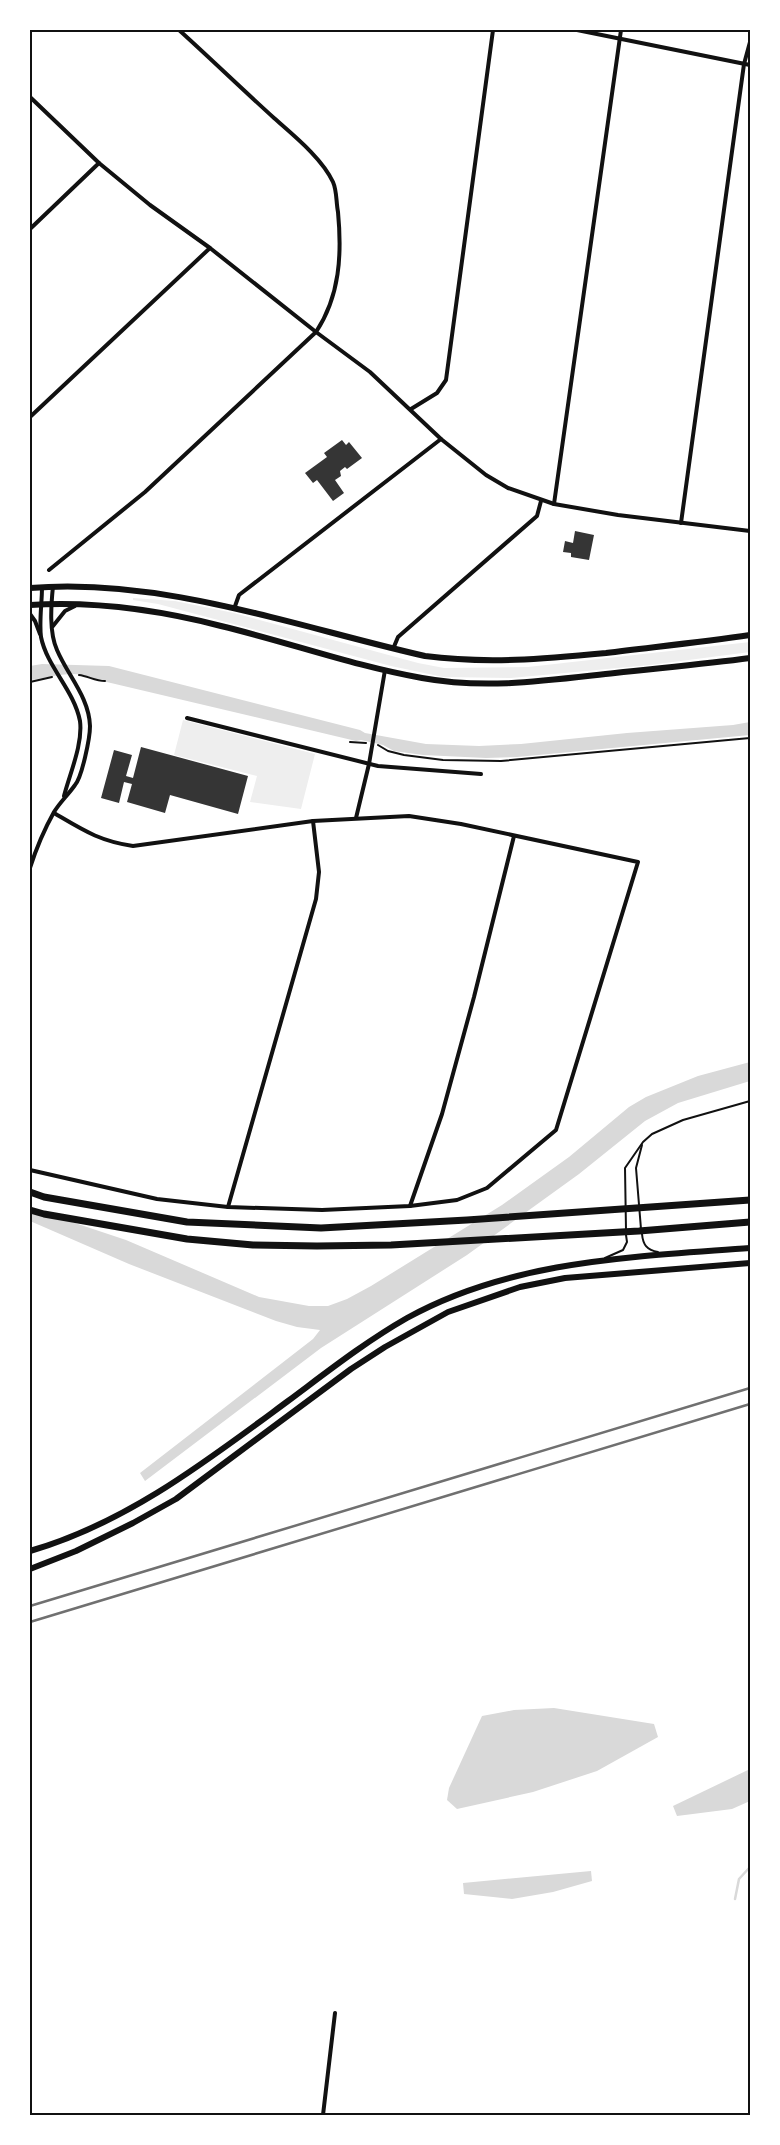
<svg xmlns="http://www.w3.org/2000/svg" width="780" height="2145" font-family="'Nunito Sans',sans-serif">
<style>
.green{fill:#eee}
.water{fill:#d9d9d9}
.lines{fill:none;stroke-linecap:round;stroke-linejoin:round}
.stream{stroke:#d9d9d9;stroke-width:2.5}
.building{fill:#353535}
.path{stroke:#111;stroke-width:2}
.service{stroke:#111;stroke-width:2}
.minor{stroke:#111;stroke-width:4}
.primary{stroke:#111;stroke-width:6}
.trunk{stroke:#111;stroke-width:6}
.motorway{stroke:#111;stroke-width:7}
.rail{stroke:#707070;stroke-width:2.5}
.neatline{fill:none;stroke:#111;stroke-width:2}
</style>
<rect width="100%" height="100%" fill="#fff"/>
<g class="green">
<path d="M133 598 175 601 234 613 418 663 444 668 528 667 750 642V652L650 665 511 678 443 677 391 666 158 604 133 600Z"/>
<path d="M183 720 315 754 301 809 250 802 257 776 174 755Z"/>
</g>
<g class="water">
<path d="M42 664 109 666 360 730 365 733 426 744 479 746 521 744 627 733 733 725 750 722V735L517 757 486 758 423 755 394 751 383 745 361 740 356 741 94 679C74 668 51 678 30 680V666Z"/>
<path d="M750 1062V1081L678 1103 645 1121 579 1174 467 1255 321 1348 145 1481 140 1473 313 1339 320 1330 297 1327 276 1321 129 1264 30 1221V1208L126 1240 259 1297 309 1306H328L347 1299 371 1286 502 1205 569 1157 629 1107 646 1097 698 1076Z"/>
<path d="M554 1708 654 1724 658 1737 597 1771 533 1792 457 1809 447 1800 449 1788 482 1716 514 1710Z"/>
<path d="M750 1769V1801L732 1809 677 1816 673 1806Z"/>
<path d="M591 1871 592 1881 553 1892 512 1899 464 1894 463 1883Z"/>
</g>
<g class="lines">
<path class="stream" d="M735 1899 739 1879 750 1867"/>
</g>
<g class="building">
<path d="M342 440 346 445 349 442 362 458 347 469 345 467 340 471 341 476 335 480 344 493 333 501 317 480 313 483 305 473 327 457 324 453Z"/>
<path d="M575 531 594 535 589 560 571 557V553L563 552 565 541 573 543Z"/>
<path d="M141 747 248 776 238 814 170 795 165 813 127 802 132 784 124 782 119 803 101 798 114 750 132 755 126 776 133 778Z"/>
</g>
<g class="lines">
<g class="path">
<path d="M79 675C88 676 95 681 105 681"/>
<path d="M30 682 52 677"/>
<path d="M350 742 366 743"/>
<path d="M378 745 388 751 404 755 443 760 501 761 750 738"/>
</g>
<g class="service">
<path d="M641 1229 636 1168 642 1145"/>
<path d="M626 1230 625 1168 643 1142 652 1134 683 1120 750 1101"/>
<path d="M642 1234C643 1245 647 1250 658 1252"/>
<path d="M605 1258 623 1250 627 1242 626 1235"/>
</g>
<g class="minor">
<path d="M577 30 750 65"/>
<path d="M30 97 99 163 150 205 210 248 316 332 370 372 441 439 486 475 508 488 554 504 618 515 750 531"/>
<path d="M30 229 99 163"/>
<path d="M411 409 437 393 446 380 493 30"/>
<path d="M30 417 210 248"/>
<path d="M554 504 621 30"/>
<path d="M681 523 744 64 750 42"/>
<path d="M49 570 145 492 316 332C340 296 342 254 338 212 336 202 337 191 333 182 322 158 293 135 274 118 242 89 211 59 179 30"/>
<path d="M42 587C42 603 39 622 41 637 47 667 74 690 80 721 83 744 70 773 64 796"/>
<path d="M234 609 239 595 441 439"/>
<path d="M30 614 35 621 40 634"/>
<path d="M53 626 65 611 75 606"/>
<path d="M393 649 398 637 537 516 541 501"/>
<path d="M187 718 378 766 481 774"/>
<path d="M356 818 369 764 385 670"/>
<path d="M30 868C36 849 44 830 54 812 60 802 68 795 75 785 82 777 90 738 90 726 89 697 68 676 57 650 49 632 51 606 53 586"/>
<path d="M30 1170 157 1199 228 1207 322 1210 410 1206 457 1200 487 1188 556 1130 638 862 461 824 409 816 313 821 133 846C99 841 83 830 54 813"/>
<path d="M410 1206 442 1114 474 997 514 836"/>
<path d="M228 1207 316 899 319 872 313 821"/>
<path d="M323 2115 335 2013"/>
</g>
<g class="primary">
<path d="M30 1551C127 1523 208 1460 288 1401 327 1372 365 1342 407 1318 512 1260 633 1257 750 1248"/>
<path d="M30 1569 76 1551 133 1523 176 1499 351 1369 385 1347 448 1312 520 1287 565 1278 750 1263"/>
</g>
<g class="trunk">
<path d="M30 588C162 577 297 627 425 656 486 664 545 659 606 653 654 647 702 642 750 635"/>
<path d="M30 605C94 601 159 610 221 626 288 642 354 666 422 678 487 690 551 680 615 673 660 668 705 664 750 658"/>
</g>
<g class="motorway">
<path d="M30 1192 44 1197 187 1222 321 1228 467 1220 750 1200"/>
<path d="M30 1210 44 1214 187 1239 253 1245 317 1246 391 1245 639 1231 750 1222"/>
</g>
<g class="rail">
<path d="M30 1606 750 1388"/>
<path d="M30 1622 750 1404"/>
</g>
</g>
<rect width="780" height="2145" fill="none" stroke="#ffffff" stroke-width="62"/>
<rect x="31" y="31" width="718" height="2083" class="neatline"/>
</svg>
